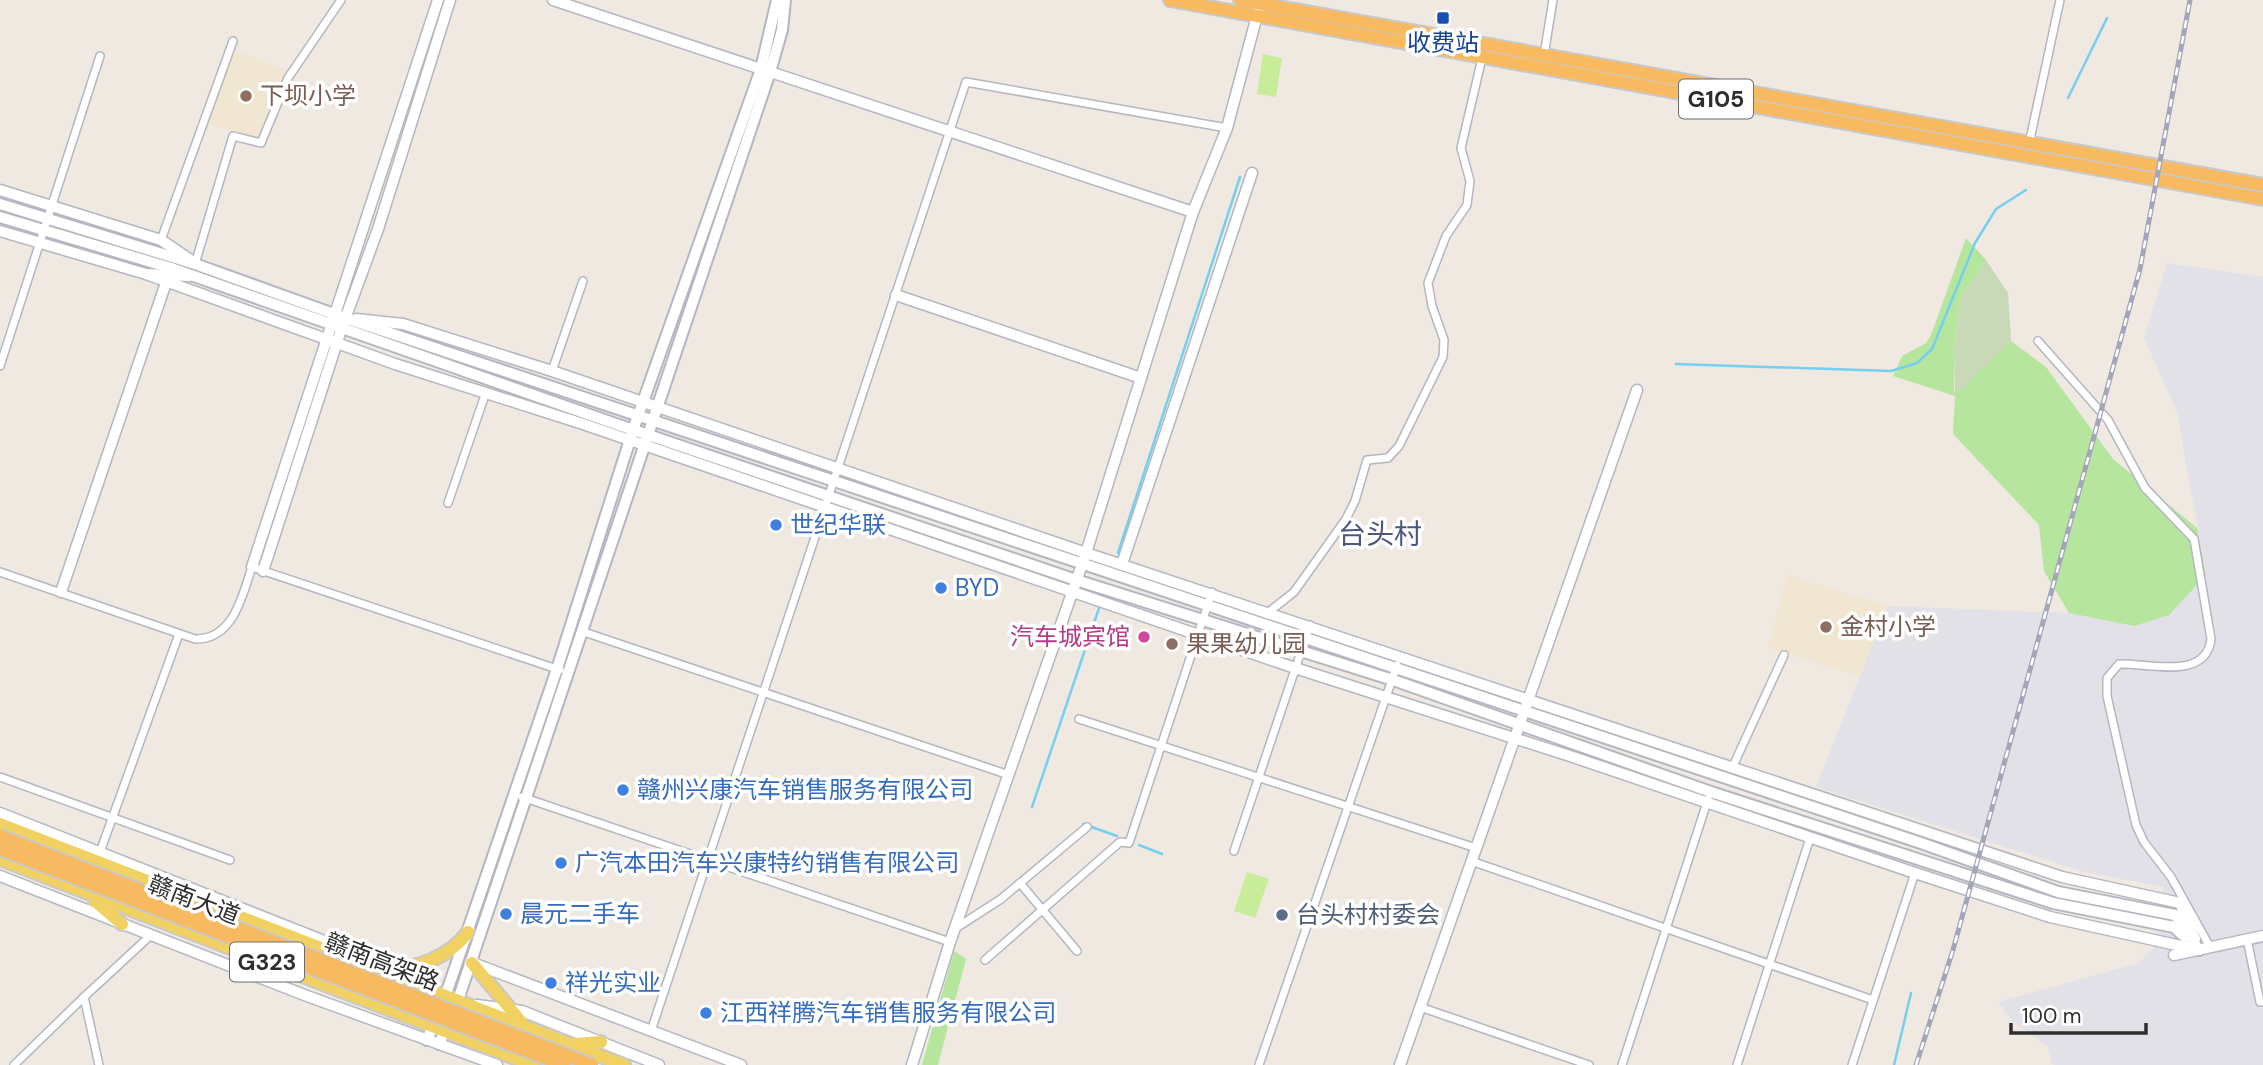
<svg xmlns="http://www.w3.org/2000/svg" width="2263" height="1065" font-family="'DM Sans','Noto Sans SC',sans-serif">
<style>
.industrial{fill:#e3e1e8}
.education{fill:#f0e6d1}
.green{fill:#b6e59e}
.cemetery{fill:#c8d9b8}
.pitch{fill:#c9ec9a}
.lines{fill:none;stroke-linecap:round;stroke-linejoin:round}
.stream{stroke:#75cff0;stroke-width:2.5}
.minor-casing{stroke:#b4b7c1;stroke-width:10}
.tertiary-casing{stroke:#b4b7c1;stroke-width:13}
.secondary-casing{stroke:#b4b7c1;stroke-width:14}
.primary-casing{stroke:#c9c9c9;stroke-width:16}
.trunk-casing{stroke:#c9c9c9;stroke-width:16}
.minor{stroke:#fff;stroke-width:7}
.tertiary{stroke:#fff;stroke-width:10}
.secondary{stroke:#fff;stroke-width:10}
.primary{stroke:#f2d163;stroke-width:12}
.trunk{stroke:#f8ba60;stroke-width:12}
.rail-casing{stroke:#a3a6b8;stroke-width:5}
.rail{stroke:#fff;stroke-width:2.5;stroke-dasharray:8;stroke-linecap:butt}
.trunk-bridge-casing{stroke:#c9c9c9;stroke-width:16;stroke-linecap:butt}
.trunk-bridge{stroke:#f8ba60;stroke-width:12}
.transit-dot{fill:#1a4fb4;stroke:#fff;stroke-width:2.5}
.education-dot{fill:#8d6e63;stroke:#fff;stroke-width:2.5}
.shop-dot{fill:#3f7fe0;stroke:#fff;stroke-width:2.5}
.hotel-dot{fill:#d1479c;stroke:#fff;stroke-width:2.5}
.service-dot{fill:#5c6f8a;stroke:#fff;stroke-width:2.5}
.labels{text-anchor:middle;stroke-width:7;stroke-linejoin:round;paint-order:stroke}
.shield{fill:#fff;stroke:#6d6d6d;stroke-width:2}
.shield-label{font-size:23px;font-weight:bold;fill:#2e2e2e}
.transit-label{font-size:24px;fill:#164399;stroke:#fff}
.education-label{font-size:24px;fill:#785e54;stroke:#fff;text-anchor:start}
.shop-label{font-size:24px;fill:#366cbe;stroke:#fff;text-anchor:start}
.hotel-label{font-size:24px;fill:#b23c85;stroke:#fff;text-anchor:end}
.street-label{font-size:24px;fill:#2e2e2e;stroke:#fff}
.service-label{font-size:24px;fill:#4e5e75;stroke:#fff;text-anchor:start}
.quarter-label{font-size:28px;fill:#4d5680;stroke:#fff}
</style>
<rect width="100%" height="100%" fill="#efe9e1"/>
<path class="industrial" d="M2167 263 2263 277V1065H2053L2047 1046 2012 1021 1998 1002 2139 963 2154 948 2163 887 2085 872 1816 787 1888 606 2069 613 2134 626 2206 574 2177 412 2144 338Z"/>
<g class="education">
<path d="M232 50 287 70 257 139 207 123Z"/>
<path d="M1787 575 1888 606 1860 676 1768 648Z"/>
</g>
<g class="green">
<path d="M1966 238 1986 260 1960 299 1954 350V392L2011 341 2046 367 2113 459 2197 528 2206 575 2169 615 2134 626 2069 613 2044 571 2039 525 1953 434 1955 396 1893 376 1902 356 1926 343 1931 335Z"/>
<path d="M954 951 966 959 938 1065H922Z"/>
</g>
<path class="cemetery" d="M1986 260 2008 293 2011 341 1955 396 1954 350 1960 299Z"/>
<g class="pitch">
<path d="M1263 54 1282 58 1276 97 1257 94Z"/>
<path d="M1247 872 1269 879 1255 918 1234 911Z"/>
</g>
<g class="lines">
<g class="stream">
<path d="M2068 98 2107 18"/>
<path d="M1676 364 1891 371 1917 363 1932 349 1975 243 1996 209 2026 190"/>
<path d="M1118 553 1240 177"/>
<path d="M1032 807 1099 608"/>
<path d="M1083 824 1117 836"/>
<path d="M1139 845 1162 854"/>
<path d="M1894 1065 1911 993"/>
</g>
<g class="minor-casing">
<g id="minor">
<path d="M1544 55 1553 0"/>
<path d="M2029 144 2060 0"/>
<path d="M161 240 233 41"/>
<path d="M195 264 233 136 261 143 288 78 341 0"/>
<path d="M2038 341 2108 420 2145 488 2194 539 2211 639C2206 681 2149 663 2119 664L2107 678V696L2136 825 2144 842 2171 877 2210 947"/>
<path d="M0 366 100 56"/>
<path d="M552 371 583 281"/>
<path d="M448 503 486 392"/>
<path d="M0 572 195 639C233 640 242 597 252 567L560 670"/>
<path d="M1270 611 1294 592 1346 519 1355 501 1367 460 1388 458 1399 446 1443 357 1444 340 1432 306 1428 283 1446 236 1467 205 1470 181 1461 148 1482 58"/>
<path d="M581 631 1009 775"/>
<path d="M1079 719 1476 848"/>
<path d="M1733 766 1784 655"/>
<path d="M0 777 230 860"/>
<path d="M522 797 950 942"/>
<path d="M1234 851 1310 625"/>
<path d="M100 852 179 634"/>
<path d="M1471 861 1873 1000"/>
<path d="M1020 883 1077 951"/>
<path d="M956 928 1001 899 1087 827"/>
<path d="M2247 939 2260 1002H2263"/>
<path d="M985 960 1120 842 1129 843 1212 592"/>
<path d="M1420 1007 1589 1065"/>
<path d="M651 1031 966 82 1227 128"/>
<path d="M14 1065 84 997"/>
<path d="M99 1065 84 997 151 935"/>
<path d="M1259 1065 1397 665"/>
<path d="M1622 1065 1708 799"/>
<path d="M1737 1065 1810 838"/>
<path d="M1852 1065 1915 873"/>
</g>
</g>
<g class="tertiary-casing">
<g id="tertiary">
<path d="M553 0 1193 212"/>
<path d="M0 190 161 240 192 261"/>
<path d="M0 231 146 274 189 276"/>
<path d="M146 274 395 364 580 423 1295 668 1567 755 1915 873 2050 917 2199 950"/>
<path d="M896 295 1141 378"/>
<path d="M356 319 403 324 552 371 1086 553 2062 877 2180 903 2195 939"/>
<path d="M1122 564 1252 173"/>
<path d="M252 567 438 0"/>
<path d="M263 571 341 330 378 229 450 0"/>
<path d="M61 592 171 268"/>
<path d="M0 813 390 967"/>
<path d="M0 876 307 996 497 1065"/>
<path d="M2174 955 2263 936"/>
<path d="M473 963 741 1065"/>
<path d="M477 1005 522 1011 659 1065"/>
<path d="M912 1065 950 942 1086 553 1193 212 1227 128 1258 12"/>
<path d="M1400 1065 1637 390"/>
</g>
</g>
<g class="secondary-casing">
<g id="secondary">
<path d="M0 204 195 264 345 318 1921 843 2058 892 2175 915 2199 950"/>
<path d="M0 217 171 268 616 424 1076 580 1393 680 1711 792 2053 903 2174 927 2185 937"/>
<path d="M443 1003 557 669 633 430 761 69 777 0"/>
<path d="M456 1006 770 72 782 30 785 0"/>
<path d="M427 1040 435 1021"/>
<path d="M439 1044 448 1024"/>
</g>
</g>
<g class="primary-casing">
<g id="primary">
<path d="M0 824 624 1065"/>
<path d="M0 859 533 1065"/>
<path d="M95 901 122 924"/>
<path d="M472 963 522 1023"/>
<path d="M382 968C413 971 449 958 468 932"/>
<path d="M574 1044 601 1042"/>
</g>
</g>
<g class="trunk-casing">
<g id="trunk">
<path d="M1170 0 2263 199"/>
<path d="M1240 0 2263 185"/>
</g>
</g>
<use href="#minor" class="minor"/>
<use href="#tertiary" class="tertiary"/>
<use href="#secondary" class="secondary"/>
<use href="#primary" class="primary"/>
<use href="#trunk" class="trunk"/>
<g class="rail-casing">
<path id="rail" d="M1916 1065 1953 950 2140 269 2190 0"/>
</g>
<use href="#rail" class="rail"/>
<g class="trunk-bridge-casing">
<g id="trunk-bridge">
<path d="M0 836 592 1065"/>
<path d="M0 849 564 1065"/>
</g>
</g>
<use href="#trunk-bridge" class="trunk-bridge"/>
</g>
<rect class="transit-dot" x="1436" y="11" width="14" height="14" rx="3.5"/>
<g class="education-dot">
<circle cx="246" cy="96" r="7"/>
<circle cx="1826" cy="627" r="7"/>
<circle cx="1172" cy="644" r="7"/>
</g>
<g class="shop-dot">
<circle cx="776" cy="525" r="7"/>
<circle cx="941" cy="588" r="7"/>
<circle cx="623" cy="790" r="7"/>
<circle cx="561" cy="863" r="7"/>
<circle cx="506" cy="914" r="7"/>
<circle cx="551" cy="983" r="7"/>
<circle cx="706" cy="1013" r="7"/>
</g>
<circle class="hotel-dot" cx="1144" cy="637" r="7"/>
<circle class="service-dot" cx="1282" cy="915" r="7"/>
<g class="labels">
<g class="shield">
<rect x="1679" y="79.5" width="74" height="39" rx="5"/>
<rect x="230" y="942.5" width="74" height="39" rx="5"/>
</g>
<g class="shield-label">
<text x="1716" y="107">G105</text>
<text x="267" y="970">G323</text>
</g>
<g class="transit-label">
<text x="1443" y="51">收费站</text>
</g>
<g class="education-label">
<text x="260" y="104">下坝小学</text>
<text x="1840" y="635">金村小学</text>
<text x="1186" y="652">果果幼儿园</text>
</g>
<g class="shop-label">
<text x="790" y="533">世纪华联</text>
<text x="955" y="596">BYD</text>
<text x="637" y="798">赣州兴康汽车销售服务有限公司</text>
<text x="575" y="871">广汽本田汽车兴康特约销售有限公司</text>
<text x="520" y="922">晨元二手车</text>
<text x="565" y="991">祥光实业</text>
<text x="720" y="1021">江西祥腾汽车销售服务有限公司</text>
</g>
<g class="hotel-label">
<text x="1130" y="645">汽车城宾馆</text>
</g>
<g class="street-label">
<text transform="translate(194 900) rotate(21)" y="8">赣南大道</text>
<text transform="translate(382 962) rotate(21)" y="8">赣南高架路</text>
</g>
<g class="service-label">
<text x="1296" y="923">台头村村委会</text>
</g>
<g class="quarter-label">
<text x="1380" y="544">台头村</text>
</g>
</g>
<path d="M2011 1023v10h135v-10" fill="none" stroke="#2e2e2e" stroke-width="3.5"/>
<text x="2022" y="1023" font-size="21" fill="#2e2e2e" stroke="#ffffff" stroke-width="5" paint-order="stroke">100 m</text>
</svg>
